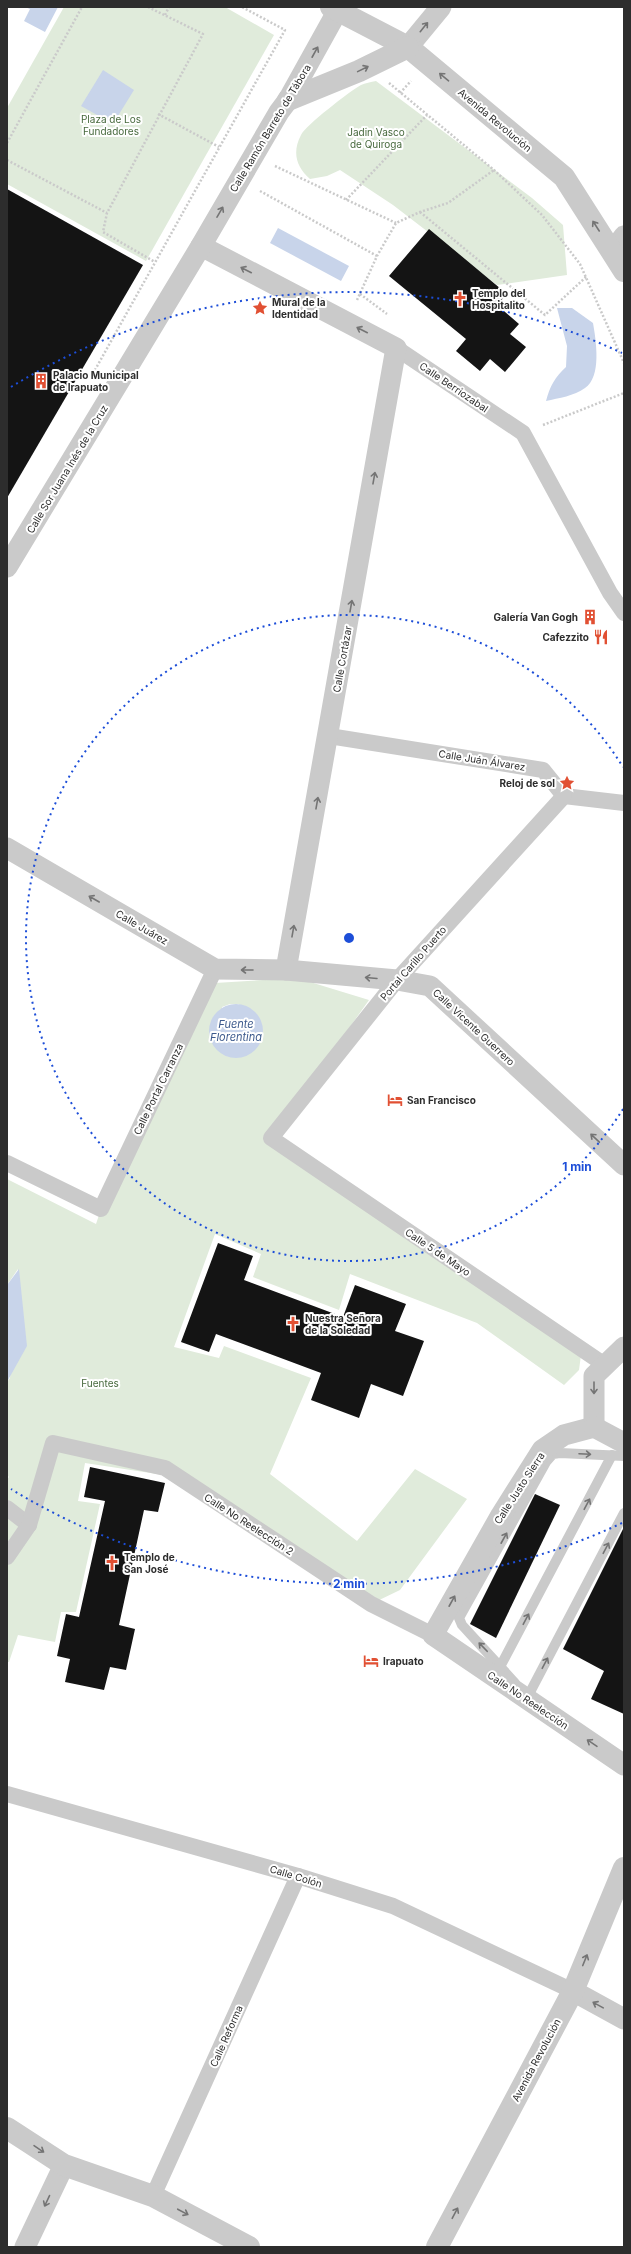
<svg xmlns="http://www.w3.org/2000/svg" width="631" height="2254" font-family="Inter,sans-serif">
<style>
.green{fill:#e0ebdb;fill-rule:evenodd}
.water{fill:#c8d4ea}
.building{fill:#141414}
.lines{fill:none;stroke-linecap:round;stroke-linejoin:round}
.path{stroke:#cacaca;stroke-width:2.5;stroke-dasharray:2 2;stroke-linecap:butt}
.service{stroke:#cacaca;stroke-width:10}
.pedestrian{stroke:#cacaca;stroke-width:16}
.minor{stroke:#cacaca;stroke-width:21}
.tertiary{stroke:#cacaca;stroke-width:22}
.oneway{stroke:#747474}
.ring{fill:none;stroke:#1d4ed8;stroke-width:2;stroke-dasharray:2 4}
.labels{text-anchor:middle;stroke-width:4;stroke-linejoin:round;paint-order:stroke}
.park-label{font-size:10px;fill:#46683c;stroke:#fff}
.street-label{font-size:10px;fill:#2d2d2d;stroke:#fff}
.poi-label{font-size:10px;font-weight:bold;fill:#2d2d2d;stroke:#fff;text-anchor:start}
.water-label{font-size:11px;font-style:italic;fill:#3e5b8d;stroke:#fff}
.centre{fill:#1d4ed8;stroke:#fff;stroke-width:2}
.ring-label{font-size:12px;text-anchor:middle;font-weight:bold;fill:#1d4ed8;stroke:#fff;stroke-width:4;stroke-linejoin:round;paint-order:stroke}
</style>
<rect width="100%" height="100%" fill="#fff"/>
<g class="green">
<path d="M64 7H225L274 35 146 261 7 184V108Z"/>
<path d="M376 81 532 198 563 225 567 275 497 285 393 205 340 170 327 176 310 179C296 167 292 152 301 135 305 126 350 91 361 85 365 83 371 82 376 81Z"/>
<path d="M297 978 369 1000 271 1138 581 1355 579 1370 564 1385 477 1323 350 1274 339 1310 253 1277 261 1254 215 1234 174 1347 219 1358 224 1346 311 1378 270 1474 357 1541 415 1469 467 1499 400 1590 371 1604 170 1476 85 1463 78 1501 100 1504 76 1612H61L55 1642 18 1635 9 1662H7V1479L9 1477 7 1475V1382L10 1378 18 1269 7 1285V1179L96 1224 101 1209 215 983ZM230 1004H239L257 1046 242 1057 226 1056 222 1007Z"/>
</g>
<g class="water">
<path d="M25 7H58L45 32 24 21 30 9Z"/>
<path d="M103 70 134 90 113 124 81 106Z"/>
<path d="M278 228 349 266 341 281 270 243Z"/>
<path d="M557 308H572L593 323C596 340 602 377 585 388 574 396 559 398 546 401 550 386 555 377 566 367L567 346Z"/>
<circle cx="236" cy="1031" r="27"/>
<path d="M19 1269 27 1346 7 1382V1285Z"/>
</g>
<g class="building">
<path d="M7 189 143 265 7 498Z"/>
<path d="M429 229 507 294 497 305 519 324 510 334 526 347 505 372 490 359 480 371 456 351 466 339 389 276Z"/>
<path d="M218 1243 253 1256 244 1280 343 1317 355 1285 406 1304 395 1331 424 1341 403 1396 371 1384 359 1418 311 1400 321 1373 216 1334 209 1352 181 1342Z"/>
<path d="M90 1467 165 1483 158 1512 144 1510 119 1625 135 1629 126 1670 110 1667 104 1690 65 1682 70 1659 57 1656 66 1614 79 1617 105 1501 84 1497Z"/>
<path d="M535 1494 560 1505 496 1638 470 1624Z"/>
<path d="M624 1527V1714L591 1699 604 1671 563 1649Z"/>
</g>
<g class="lines">
<g class="path">
<path d="M148 7 203 34 107 213 103 232 155 262"/>
<path d="M165 15 169 7"/>
<path d="M389 83 494 170 542 215 580 264 624 363"/>
<path d="M400 93 411 81"/>
<path d="M158 114 219 147"/>
<path d="M7 143 82 7"/>
<path d="M7 160 107 213"/>
<path d="M275 166 396 223"/>
<path d="M260 191 377 256"/>
<path d="M346 200 427 115"/>
<path d="M420 212 545 315 586 277"/>
<path d="M360 294 387 314"/>
<path d="M357 300 377 256 396 223 420 212 448 203 494 170"/>
<path d="M91 377 285 30 242 7"/>
<path d="M543 425 624 393"/>
</g>
<g class="service">
<path d="M501 1665 612 1455"/>
<path d="M515 1683 462 1625 459 1618 546 1462 553 1454 560 1453 624 1456"/>
<path d="M525 1695 527 1698 624 1513"/>
</g>
<g class="pedestrian">
<path d="M396 348 523 433 610 593 624 613"/>
<path d="M329 736 543 770 564 796 624 803"/>
<path d="M564 796 397 980 271 1138 605 1365"/>
<path d="M7 1163 101 1209 215 969"/>
<path d="M7 1508 29 1525"/>
<path d="M7 1557 29 1525 53 1443 165 1468 371 1604 433 1635"/>
<path d="M7 1794 298 1876 393 1906 573 1991"/>
<path d="M153 2196 298 1876"/>
</g>
<g class="minor">
<path d="M408 47 441 7"/>
<path d="M201 246 396 348 286 970"/>
<path d="M612 252 624 236"/>
<path d="M7 567 201 246 279 112 288 100 338 10"/>
<path d="M7 848 215 969 286 970 397 980 430 986 624 1165"/>
<path d="M594 1427 564 1435 542 1450 501 1515 433 1635 624 1765"/>
<path d="M594 1427V1376L624 1347"/>
<path d="M594 1427 624 1443"/>
<path d="M573 1991 624 2019"/>
<path d="M25 2247 64 2165"/>
</g>
<g class="tertiary">
<path d="M331 7 408 47 564 177 624 271"/>
<path d="M288 100 359 71 408 47"/>
<path d="M7 2128 64 2165 153 2196 249 2247"/>
<path d="M437 2247 573 1991 624 1868"/>
</g>
</g>
<defs><path id="oneway-shaft" d="M-6 0H5M1.5-3L5.5 0L1.5 3" fill="none" stroke-width="1.6" stroke-linecap="round" stroke-linejoin="round"/></defs>
<g class="oneway">
<use href="#oneway-shaft" transform="translate(424 27) rotate(-51)"/>
<use href="#oneway-shaft" transform="translate(315 52) rotate(-61)"/>
<use href="#oneway-shaft" transform="translate(363 69) rotate(-26)"/>
<use href="#oneway-shaft" transform="translate(444 77) rotate(-140)"/>
<use href="#oneway-shaft" transform="translate(220 212) rotate(-60)"/>
<use href="#oneway-shaft" transform="translate(596 226) rotate(-123)"/>
<use href="#oneway-shaft" transform="translate(246 270) rotate(-153)"/>
<use href="#oneway-shaft" transform="translate(362 330) rotate(-153)"/>
<use href="#oneway-shaft" transform="translate(374 478) rotate(-80)"/>
<use href="#oneway-shaft" transform="translate(351 606) rotate(-80)"/>
<use href="#oneway-shaft" transform="translate(317 803) rotate(-80)"/>
<use href="#oneway-shaft" transform="translate(94 899) rotate(-150)"/>
<use href="#oneway-shaft" transform="translate(293 931) rotate(-80)"/>
<use href="#oneway-shaft" transform="translate(247 970) rotate(-180)"/>
<use href="#oneway-shaft" transform="translate(371 978) rotate(-175)"/>
<use href="#oneway-shaft" transform="translate(595 1138) rotate(-137)"/>
<use href="#oneway-shaft" transform="translate(594 1388) rotate(90)"/>
<use href="#oneway-shaft" transform="translate(585 1454) rotate(3)"/>
<use href="#oneway-shaft" transform="translate(587 1504) rotate(-62)"/>
<use href="#oneway-shaft" transform="translate(504 1538) rotate(-61)"/>
<use href="#oneway-shaft" transform="translate(606 1548) rotate(-62)"/>
<use href="#oneway-shaft" transform="translate(452 1601) rotate(-61)"/>
<use href="#oneway-shaft" transform="translate(526 1619) rotate(-62)"/>
<use href="#oneway-shaft" transform="translate(483 1647) rotate(-134)"/>
<use href="#oneway-shaft" transform="translate(545 1663) rotate(-62)"/>
<use href="#oneway-shaft" transform="translate(592 1743) rotate(-146)"/>
<use href="#oneway-shaft" transform="translate(585 1960) rotate(-68)"/>
<use href="#oneway-shaft" transform="translate(598 2005) rotate(-151)"/>
<use href="#oneway-shaft" transform="translate(39 2149) rotate(34)"/>
<use href="#oneway-shaft" transform="translate(47 2201) rotate(115)"/>
<use href="#oneway-shaft" transform="translate(183 2212) rotate(28)"/>
<use href="#oneway-shaft" transform="translate(455 2213) rotate(-62)"/>
</g>
<g class="ring">
<path d="M623 1109A323 323 0 1 1 623 767"/>
<path d="M622 1523A646 646 0 0 1 11 1489M11 387A646 646 0 0 1 622 353"/>
</g>
<defs>
<g id="church-bare" transform="scale(1.2)"><path d="M-1.2-6h2.4v3.5h3.3v2.4h-3.3V6h-2.4V-.1h-3.3v-2.4h3.3Z" fill="#e15033" stroke="#fff" stroke-width="2.5" paint-order="stroke"/></g>
<g id="sight-bare" transform="scale(1.2)"><path d="M0-6L1.8-2.2L6-1.7L2.9 1.2L3.7 5.4L0 3.3L-3.7 5.4L-2.9 1.2L-6-1.7L-1.8-2.2Z" fill="#e15033" stroke="#fff" stroke-width="2.5" paint-order="stroke"/></g>
<g id="building-bare" transform="scale(1.2)"><path d="M-4-6H4V6H1V3H-1V6H-4ZM-2.5-4.3h1.7v1.8h-1.7ZM.8-4.3h1.7v1.8H.8ZM-2.5-1h1.7V.8h-1.7ZM.8-1h1.7V.8H.8Z" fill="#e15033" stroke="#fff" stroke-width="2.5" paint-order="stroke"/></g>
<g id="restaurant-bare" transform="scale(1.2)"><path d="M-5-6h1v4h1v-4h1v4h1v-4h1v5L-1.5 .5V6h-2V.5L-5-1ZM5-6V6H3V1.5H1.5Q1.5-4 5-6Z" fill="#e15033" stroke="#fff" stroke-width="2.5" paint-order="stroke"/></g>
<g id="hotel-bare" transform="scale(1.2)"><path d="M-6-4.5h1.5V1H6V5H4.5V3h-9V5H-6ZM-4 0a1.8 1.8 0 1 1 3.6 0ZM.5 0V-2.5h3Q6-2.5 6 0Z" fill="#e15033" stroke="#fff" stroke-width="2.5" paint-order="stroke"/></g>
</defs>
<g fill-rule="evenodd">
<use href="#church-bare" x="460" y="299"/>
<use href="#sight-bare" x="260" y="308"/>
<use href="#building-bare" x="41" y="381"/>
<use href="#building-bare" x="590" y="617"/>
<use href="#restaurant-bare" x="601" y="637"/>
<use href="#sight-bare" x="567" y="783"/>
<use href="#hotel-bare" x="395" y="1100"/>
<use href="#church-bare" x="293" y="1324"/>
<use href="#church-bare" x="112" y="1563"/>
<use href="#hotel-bare" x="371" y="1661"/>
</g>
<g class="labels">
<g class="park-label">
<text x="111" y="123">Plaza de Los<tspan x="111" dy="12">Fundadores</tspan></text>
<text x="376" y="136">Jadin Vasco<tspan x="376" dy="12">de Quiroga</tspan></text>
<text x="100" y="1387">Fuentes</text>
</g>
<g class="street-label">
<text transform="translate(495 120) rotate(40)" y="4">Avenida Revolución</text>
<text transform="translate(270 128) rotate(-59)" y="4">Calle Ramón Barreto de Tábora</text>
<text transform="translate(454 387) rotate(34)" y="4">Calle Berriozabal</text>
<text transform="translate(67 469) rotate(-59)" y="4">Calle Sor Juana Inés de la Cruz</text>
<text transform="translate(342 659) rotate(-80)" y="4">Calle Cortázar</text>
<text transform="translate(482 760) rotate(9)" y="4">Calle Juán Álvarez</text>
<text transform="translate(142 927) rotate(30)" y="4">Calle Juárez</text>
<text transform="translate(413 963) rotate(-49)" y="4">Portal Carillo Puerto</text>
<text transform="translate(474 1027) rotate(43)" y="4">Calle Vicente Guerrero</text>
<text transform="translate(158 1089) rotate(-64)" y="4">Calle Portal Carranza</text>
<text transform="translate(438 1252) rotate(34)" y="4">Calle 5 de Mayo</text>
<text transform="translate(519 1488) rotate(-57)" y="4">Calle Justo Sierra</text>
<text transform="translate(249 1524) rotate(33)" y="4">Calle No Reelección 2</text>
<text transform="translate(528 1700) rotate(34)" y="4">Calle No Reelección</text>
<text transform="translate(296 1876) rotate(17)" y="4">Calle Colón</text>
<text transform="translate(226 2036) rotate(-66)" y="4">Calle Reforma</text>
<text transform="translate(536 2060) rotate(-62)" y="4">Avenida Revolución</text>
</g>
<g class="poi-label">
<text x="472" y="297">Templo del<tspan x="472" dy="12">Hospitalito</tspan></text>
<text x="272" y="306">Mural de la<tspan x="272" dy="12">Identidad</tspan></text>
<text x="53" y="379">Palacio Municipal<tspan x="53" dy="12">de Irapuato</tspan></text>
<text x="578" y="621" text-anchor="end">Galería Van Gogh</text>
<text x="589" y="641" text-anchor="end">Cafezzito</text>
<text x="555" y="787" text-anchor="end">Reloj de sol</text>
<text x="407" y="1104">San Francisco</text>
<text x="305" y="1322">Nuestra Señora<tspan x="305" dy="12">de la Soledad</tspan></text>
<text x="124" y="1561">Templo de<tspan x="124" dy="12">San José</tspan></text>
<text x="383" y="1665">Irapuato</text>
</g>
<g class="water-label">
<text x="236" y="1028">Fuente<tspan x="236" dy="13">Florentina</tspan></text>
</g>
</g>
<circle cx="349" cy="938" r="6" class="centre"/>
<g class="ring-label">
<text x="577" y="1171">1 min</text>
<text x="349" y="1588">2 min</text>
</g>
<rect width="631" height="2254" fill="none" stroke="#2d2d2d" stroke-width="16"/>
</svg>
